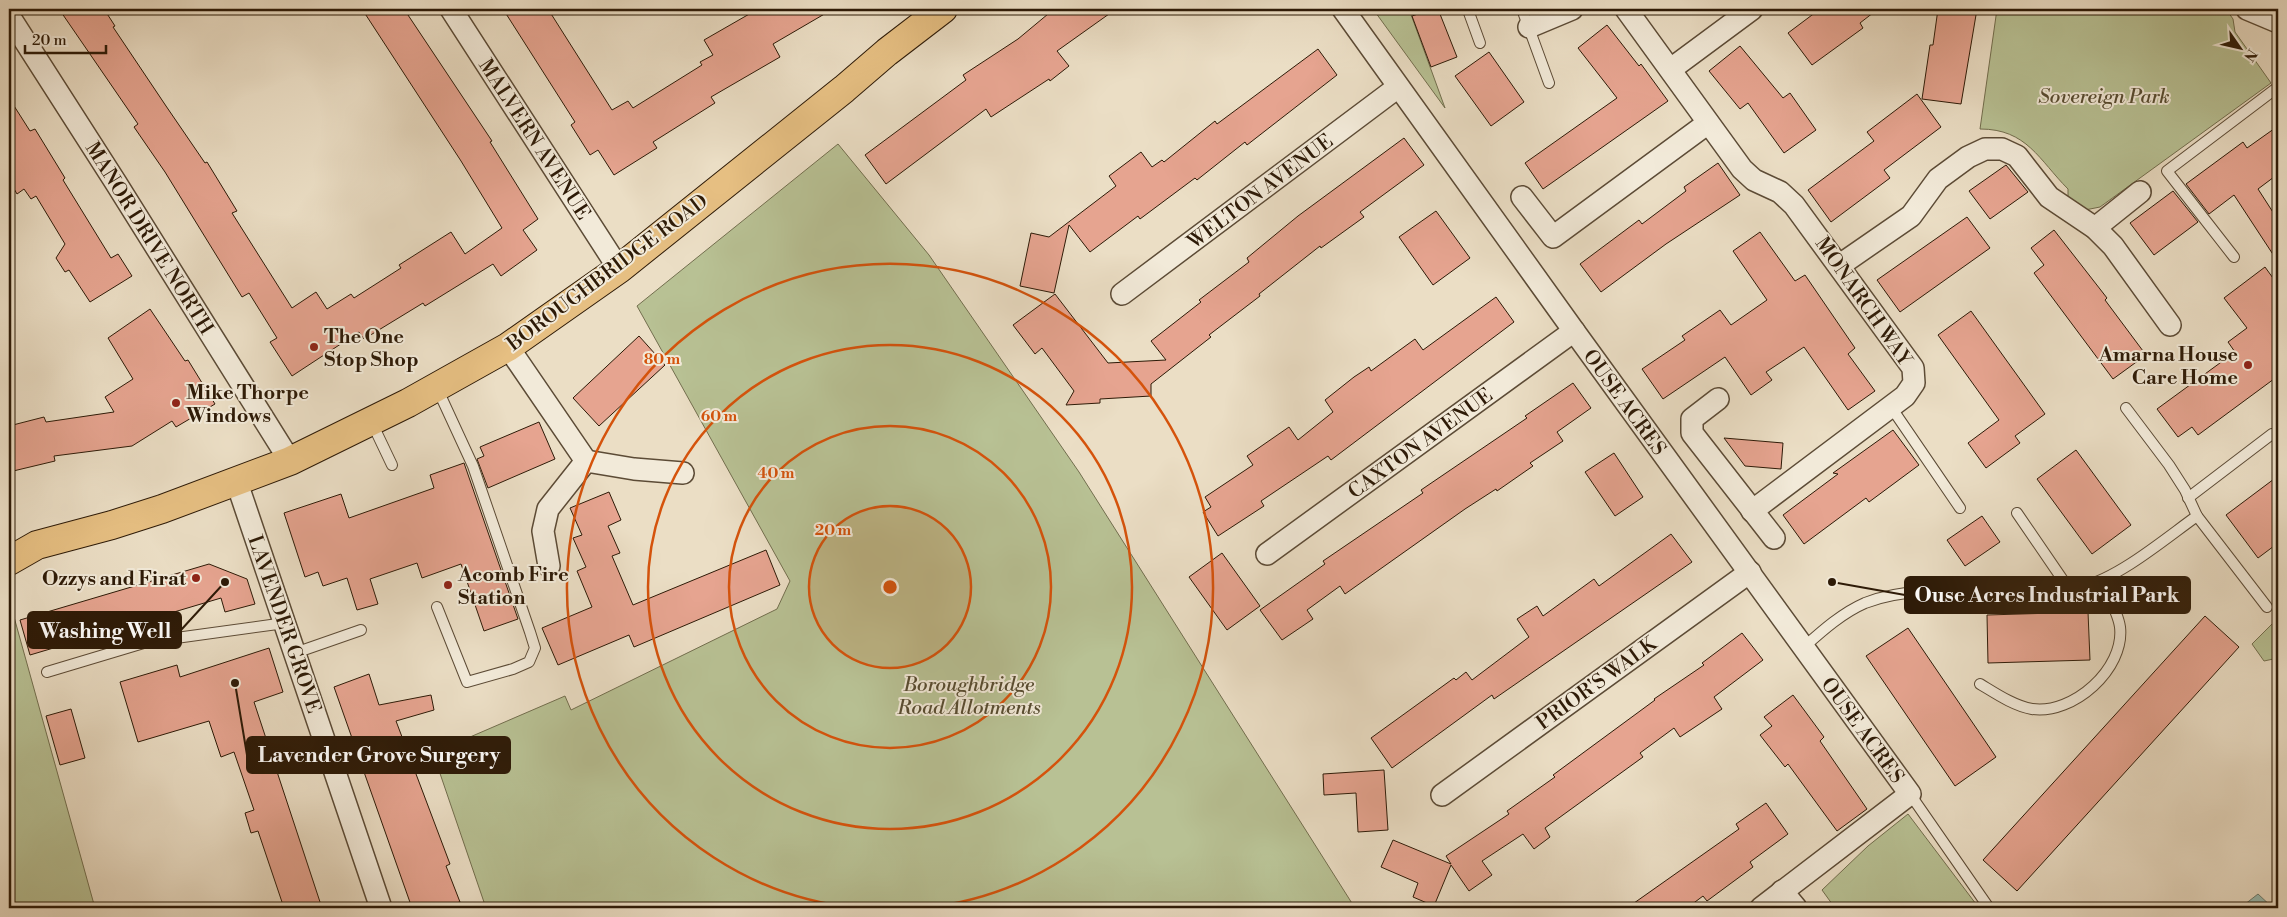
<svg xmlns="http://www.w3.org/2000/svg" width="2287" height="917" font-family="'Libre Bodoni',serif">
<style>
.green{fill:#b8c194;stroke:#726e4e}
.water{fill:#98bcb2;stroke:#6d7b6e}
.building{fill:#e6a490;stroke:#2d1a07}
.lines{fill:none;stroke-linecap:round;stroke-linejoin:round}
.lane-casing{stroke:#5c4b36;stroke-width:12}
.street-casing{stroke:#5c4b36;stroke-width:24}
.primary-casing{stroke:#2d1a07;stroke-width:30}
.lane{stroke:#f2ead9;stroke-width:10}
.street{stroke:#f2ead9;stroke-width:21}
.primary{stroke:#e6bf82;stroke-width:28}
.ring{fill:none;stroke:#d5530c;stroke-width:2.5}
.poi-dot{fill:#8f2418;stroke:#f2ead9;stroke-width:2}
.labels{text-anchor:middle;stroke-width:4;stroke-linejoin:round;paint-order:stroke}
.park-label{font-size:20px;font-style:italic;fill:#574c31;stroke:#f2ead9}
.street-label{font-size:20px;fill:#2d1a07;stroke:#f2ead9}
.poi-label{font-size:20px;font-weight:bold;fill:#2d1a07;stroke:#f2ead9;text-anchor:start}
.centre{fill:#d5530c;stroke:#f2ead9;stroke-width:2.5}
.ring-label{font-size:15px;text-anchor:middle;font-weight:bold;fill:#d5530c;stroke:#f2ead9;stroke-width:4;stroke-linejoin:round;paint-order:stroke}
.leader{fill:none;stroke:#2d1a07;stroke-width:2}
.callout-dot{fill:#2d1a07;stroke:#f2ead9;stroke-width:2}
.callout{fill:#2d1a07;stroke:#2d1a07;stroke-width:2}
.callout-label{font-size:21px;text-anchor:middle;font-weight:bold;fill:#fff}
</style>
<rect width="100%" height="100%" fill="#ebdec5"/>
<filter id="stains"><feTurbulence type="fractalNoise" baseFrequency=".004" numOctaves="4"/><feColorMatrix values="0 0 0 0 .2 0 0 0 0 .09 0 0 0 0 .02 0 0 0 .5 -.17"/></filter>
<radialGradient id="worn" r=".72"><stop offset=".6" stop-color="#630" stop-opacity="0"/><stop offset="1" stop-color="#630" stop-opacity=".3"/></radialGradient>
<g class="green">
<path d="M1373 9H1409L1445 108Z"/>
<path d="M1997 9H2226L2233 19 2235 32 2271 83 2100 207 2085 210 2068 199V189C2039 160 2027 129 1980 129Z"/>
<path d="M838 144 929 255 1079 472 1355 908H486L433 753 565 696 571 710 777 609 790 581 637 306Z"/>
<path d="M9 599 95 908H9Z"/>
<path d="M2278 618V658L2264 661 2252 644Z"/>
<path d="M1908 814 1979 908H1835L1822 890 1868 846Z"/>
</g>
<path class="water" d="M2258 894 2273 908H2240Z"/>
<g class="building">
<path d="M59 9H104L115 26 113 27 166 106 205 163 207 162 237 211 232 213 292 308 316 292 327 309 351 294 354 298 401 268 399 265 451 232 465 254 502 228 461 161 362 9H404L492 141 490 142 538 219 523 230 537 250 501 276 493 264 425 306 423 303 364 339 359 332 292 376 270 342 277 338 249 293 242 297 165 172 134 127 138 124Z"/>
<path d="M503 9H548L612 110 628 101 633 108 702 65 700 62 713 55 704 40 758 9H833L773 44 780 57 711 97 715 103 653 142 657 148 614 175 598 150 590 155 571 125 575 122Z"/>
<path d="M1054 9H1116L1057 51 1069 66 1050 81 1049 79 991 117 986 109 886 184 865 155 966 80 963 75 1018 39Z"/>
<path d="M1433 9H1438L1457 57 1431 67 1412 16Z"/>
<path d="M1820 9H1878L1860 23 1863 28 1812 65 1788 33Z"/>
<path d="M1938 9H1977L1961 104 1922 99 1930 45H1933Z"/>
<path d="M1607 25 1639 66 1641 64 1668 101 1543 189 1525 163 1617 98 1578 48Z"/>
<path d="M1740 46 1783 98 1790 93 1816 130 1784 153 1748 103 1740 109 1709 71Z"/>
<path d="M1318 49 1337 75 1247 145 1245 142 1197 180 1195 178 1140 219 1138 216 1090 252 1069 225 1054 293 1020 286 1031 233 1049 237 1116 186 1109 176 1141 152 1152 167 1162 160 1164 162 1215 121 1217 124Z"/>
<path d="M1489 52 1524 102 1491 126 1455 76Z"/>
<path d="M1917 94 1941 127 1884 170 1890 178 1831 222 1808 190 1874 141 1867 132Z"/>
<path d="M9 98 30 131 35 129 65 178 63 180 111 258 118 254 132 276 90 302 69 270 65 272 56 258 65 244 36 196 31 199 24 189 17 194 9 180Z"/>
<path d="M2278 126V174L2258 189 2278 220V262L2234 195 2209 214 2186 184 2243 142 2247 148Z"/>
<path d="M1404 138 1424 165 1360 212 1364 217 1321 248 1320 246 1259 294 1260 296 1209 335 1211 337 1151 384V396L1100 399V403L1066 405 1074 391 1042 348 1035 354 1013 325 1055 294 1108 363 1166 360 1151 341 1201 302 1199 300 1249 262 1247 258 1298 216Z"/>
<path d="M1718 163 1740 195 1666 244 1601 292 1580 264 1639 220 1642 224 1686 191 1684 187Z"/>
<path d="M2006 165 2028 192 1990 219 1969 191Z"/>
<path d="M2173 191 2198 222 2154 255 2130 223Z"/>
<path d="M1436 211 1470 258 1433 285 1399 237Z"/>
<path d="M1967 217 1990 248 1900 312 1877 280Z"/>
<path d="M2054 230 2107 298 2105 300 2146 355 2113 379 2034 273 2044 265 2031 248Z"/>
<path d="M1760 232 1795 281 1805 275 1855 348 1848 354 1875 391 1848 410 1804 347 1766 372 1772 380 1751 395 1725 357 1663 399 1642 369 1685 340 1682 336 1720 310 1731 325 1767 300 1733 251Z"/>
<path d="M2265 267 2278 285V376L2198 435 2192 427 2178 437 2157 409 2235 352 2228 342 2247 328 2224 298Z"/>
<path d="M1496 297 1514 322 1331 460 1328 456 1261 501 1264 506 1218 536 1203 512 1211 507 1205 497 1253 465 1247 456 1289 427 1298 440 1333 412 1325 400 1354 377 1369 367 1371 371 1415 339 1423 350Z"/>
<path d="M150 309 185 361 188 360 215 404 176 427 172 421 132 446 54 456 55 461 9 472V426L44 417 46 422 114 412 105 397 133 379 108 338Z"/>
<path d="M1971 311 2045 414 2015 436 2020 443 1986 468 1968 443 1999 420 1938 335Z"/>
<path d="M639 336 665 365 599 426 573 398Z"/>
<path d="M1573 383 1591 408 1557 432 1563 441 1530 463 1533 466 1497 491 1496 489 1465 509 1345 594 1340 586 1307 610 1313 619 1282 640 1260 610 1325 564 1323 561 1423 493 1421 490 1527 418 1525 416Z"/>
<path d="M539 422 555 459 488 488 477 459 484 456 480 447Z"/>
<path d="M1893 430 1919 465 1869 502 1866 498 1804 544 1783 515 1838 474 1833 473Z"/>
<path d="M1724 438 1783 443 1781 469 1745 466Z"/>
<path d="M2076 450 2131 525 2092 554 2037 479Z"/>
<path d="M1614 453 1643 497 1615 516 1585 472Z"/>
<path d="M464 463 518 619 484 631 461 564 422 578 417 563 370 579 378 604 357 610 347 578 323 586 318 572 305 577 284 513 341 494 349 518 434 488 430 475Z"/>
<path d="M2278 476V543L2258 558 2226 515Z"/>
<path d="M609 492 621 520 608 526 620 553 612 556 633 605 766 550 780 585 634 647 629 635 558 665 542 628 592 607 577 571 586 567 573 538 582 535 570 508Z"/>
<path d="M1982 516 2000 542 1965 566 1947 540Z"/>
<path d="M1671 534 1692 562 1494 699 1492 695 1392 768 1371 738 1454 678 1456 680 1466 672 1472 680 1529 637 1517 619 1537 606 1543 616 1594 579 1599 586Z"/>
<path d="M1222 553 1260 606 1227 630 1189 577Z"/>
<path d="M209 564 247 579 255 604 225 612 221 598 30 655 20 620Z"/>
<path d="M2088 612 2090 660 1988 663 1987 615Z"/>
<path d="M2205 616 2239 647 2017 891 1983 860Z"/>
<path d="M1908 628 1996 757 1955 786 1866 656Z"/>
<path d="M1742 633 1763 660 1714 697 1722 709 1680 737 1674 728 1640 753 1643 757 1545 828 1550 837 1534 849 1523 834 1482 861 1492 875 1469 891 1451 865 1434 906 1413 897 1418 883 1381 867 1393 840 1451 864 1446 856 1509 814 1507 811 1555 777 1553 775 1655 700 1654 699 1704 665 1702 663Z"/>
<path d="M269 648 283 692 254 702 322 908H284L258 831 251 833 245 813 254 810 234 752 221 757 209 721 138 742 120 682 177 665 180 677Z"/>
<path d="M369 674 379 705 431 695 434 710 396 721 450 864 446 866 460 902 446 905 447 908H412L334 687Z"/>
<path d="M1793 695 1824 737 1820 741 1867 809 1837 831 1788 764 1785 767 1760 735 1772 726 1764 717Z"/>
<path d="M71 709 85 758 60 765 46 716Z"/>
<path d="M1384 770 1388 830 1358 832 1356 793 1324 795 1323 774Z"/>
<path d="M1766 803 1788 834 1750 862 1753 867 1707 901 1703 896 1687 908H1627L1739 829 1736 824Z"/>
</g>
<g class="lines">
<g class="lane-casing">
<g id="lane">
<path d="M1470 9 1468 10 1480 43"/>
<path d="M1522 9 1549 83"/>
<path d="M2234 257 2167 171 2278 87"/>
<path d="M1891 407 1960 508"/>
<path d="M2126 408 2169 465 2185 490 2197 516 2267 607"/>
<path d="M372 423 392 465"/>
<path d="M2188 498 2272 434"/>
<path d="M2017 513 2069 589"/>
<path d="M437 607 467 682 513 669 529 662 535 648 530 632 473 466 437 388"/>
<path d="M1804 647C1822 631 1842 613 1865 603 1932 577 2015 604 2084 586 2120 577 2166 538 2197 516"/>
<path d="M295 653 361 630"/>
<path d="M47 672 147 642 285 623"/>
<path d="M1980 684C1995 693 2014 706 2032 709 2073 715 2125 669 2120 627 2118 612 2107 594 2101 581"/>
<path d="M1910 794 1989 908"/>
</g>
</g>
<g class="street-casing">
<g id="street">
<path d="M451 9 619 269"/>
<path d="M1343 9 1574 331 1910 794 1761 908"/>
<path d="M1626 9 1742 169 1754 180 1780 192 1794 205 1913 368 1914 383 1905 396 1752 511"/>
<path d="M2247 9 2278 22"/>
<path d="M9 16 116 183 290 461"/>
<path d="M1529 27 1572 9"/>
<path d="M1671 69 1752 9"/>
<path d="M1522 197 1553 237 1708 123"/>
<path d="M2095 228 2140 192"/>
<path d="M1840 265 1911 216 1938 179 1968 157 1985 149H2002L2017 156 2049 197 2095 228 2113 246 2170 325"/>
<path d="M1122 294 1398 87"/>
<path d="M508 347 586 461"/>
<path d="M1718 399 1692 419V433L1774 538"/>
<path d="M237 483 381 908"/>
<path d="M1267 554 1574 331"/>
<path d="M549 566 543 531 548 509 586 461 634 469 683 473"/>
<path d="M1442 795 1750 572"/>
<path d="M1782 891 1796 908"/>
</g>
</g>
<g class="primary-casing">
<path id="primary" d="M9 561 37 545 112 525 162 509 290 461 408 403 508 347 619 269 844 89 887 52 943 9"/>
</g>
<use href="#lane" class="lane"/>
<use href="#street" class="street"/>
<use href="#primary" class="primary"/>
</g>
<circle cx="890" cy="587" r="81" fill="#d5530c" fill-opacity=".12"/>
<g class="ring">
<circle cx="890" cy="587" r="81"/>
<circle cx="890" cy="587" r="161"/>
<circle cx="890" cy="587" r="242"/>
<path d="M856 908A323 323 0 1 1 924 908"/>
</g>
<g class="poi-dot">
<circle cx="314" cy="347" r="5"/>
<circle cx="2248" cy="365" r="5"/>
<circle cx="176" cy="403" r="5"/>
<circle cx="196" cy="578" r="5"/>
<circle cx="448" cy="585" r="5"/>
</g>
<g class="labels">
<g class="park-label">
<text x="2104" y="103">Sovereign Park</text>
<text x="969" y="691">Boroughbridge<tspan x="969" dy="23">Road Allotments</tspan></text>
</g>
<g class="street-label">
<text transform="translate(535 139) rotate(57)" y="7">MALVERN AVENUE</text>
<text transform="translate(1260 191) rotate(-37)" y="7">WELTON AVENUE</text>
<text transform="translate(150 238) rotate(58)" y="7">MANOR DRIVE NORTH</text>
<text transform="translate(607 272) rotate(-37)" y="7">BOROUGHBRIDGE ROAD</text>
<text transform="translate(1864 301) rotate(55)" y="7">MONARCH WAY</text>
<text transform="translate(1625 402) rotate(54)" y="7">OUSE ACRES</text>
<text transform="translate(1420 443) rotate(-36)" y="7">CAXTON AVENUE</text>
<text transform="translate(285 624) rotate(71)" y="7">LAVENDER GROVE</text>
<text transform="translate(1596 683) rotate(-36)" y="7">PRIOR'S WALK</text>
<text transform="translate(1863 730) rotate(54)" y="7">OUSE ACRES</text>
</g>
<g class="poi-label">
<text x="324" y="343">The One<tspan x="324" dy="23">Stop Shop</tspan></text>
<text x="2238" y="361" text-anchor="end">Amarna House<tspan x="2238" dy="23">Care Home</tspan></text>
<text x="186" y="399">Mike Thorpe<tspan x="186" dy="23">Windows</tspan></text>
<text x="458" y="581">Acomb Fire<tspan x="458" dy="23">Station</tspan></text>
<text x="186" y="585" text-anchor="end">Ozzys and Firat</text>
</g>
</g>
<circle cx="890" cy="587" r="8" class="centre"/>
<g class="ring-label">
<text x="662" y="364">80 m</text>
<text x="719" y="421">60 m</text>
<text x="776" y="478">40 m</text>
<text x="833" y="535">20 m</text>
</g>
<path class="leader" d="M1832 582L1905 595M225 582L181 630M235 683L247 755"/>
<g class="callout-dot">
<circle cx="1832" cy="582" r="5"/>
<circle cx="225" cy="582" r="5"/>
<circle cx="235" cy="683" r="5"/>
</g>
<g class="callout">
<rect x="1905" y="577" width="285" height="36" rx="5"/>
<rect x="28" y="612" width="153" height="36" rx="5"/>
<rect x="247" y="737" width="263" height="36" rx="5"/>
</g>
<g class="callout-label">
<text x="2047" y="602">Ouse Acres Industrial Park</text>
<text x="105" y="638">Washing Well</text>
<text x="379" y="762">Lavender Grove Surgery</text>
</g>
<rect width="2287" height="917" fill="none" stroke="#ebdec5" stroke-width="30"/>
<rect x="10" y="10" width="2267" height="897" fill="none" stroke="#2d1a07" stroke-width="2.5"/>
<rect x="15" y="15" width="2257" height="887" fill="none" stroke="#2d1a07"/>
<g transform="translate(2240 48) rotate(124)" stroke="#f2ead9" stroke-width="4" paint-order="stroke">
<path d="M0-4L9 19L0 12L-9 19Z" fill="#2d1a07"/>
<text y="-8" font-size="14" font-weight="bold" text-anchor="middle" fill="#2d1a07">N</text>
</g>
<path d="M25 45v8h81v-8" fill="none" stroke="#2d1a07" stroke-width="2.5"/>
<text x="32" y="45" font-size="15" fill="#2d1a07" stroke="#f2ead9" stroke-width="4" paint-order="stroke">20 m</text>
<rect width="100%" height="100%" filter="url(#stains)"/>
<rect width="100%" height="100%" fill="url(#worn)"/>
</svg>
